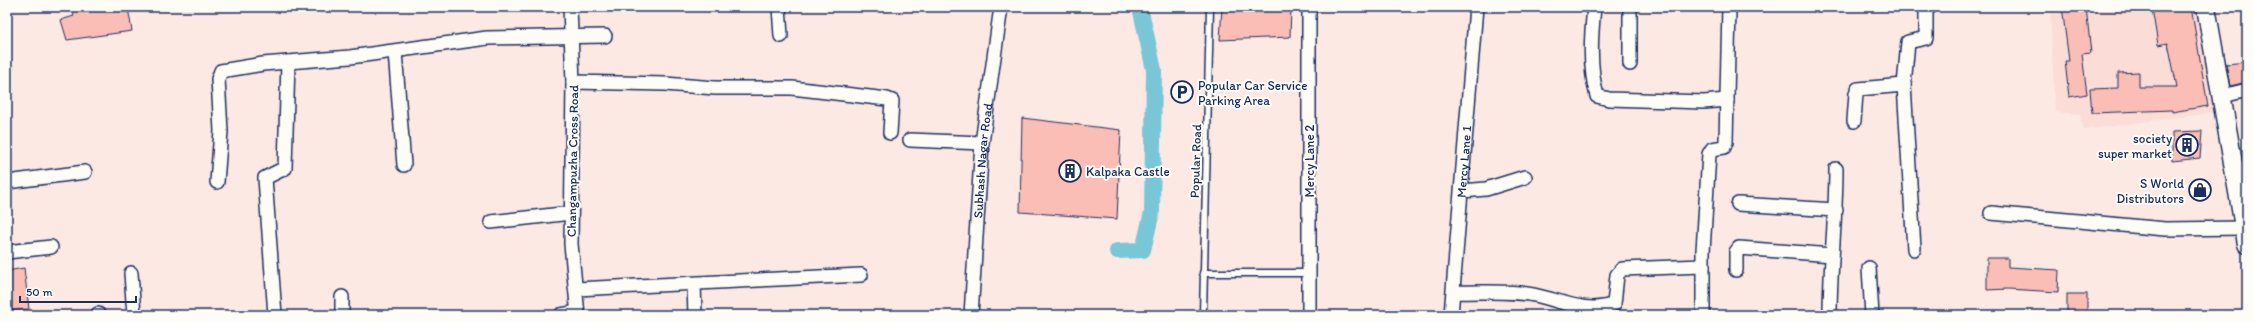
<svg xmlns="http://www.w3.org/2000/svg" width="2254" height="322" font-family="Itim,sans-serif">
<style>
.built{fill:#fbdcd6}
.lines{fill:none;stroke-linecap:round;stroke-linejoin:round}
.canal{stroke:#79c6d7;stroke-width:16}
.building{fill:#fabeb7;stroke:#1b2f5e}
.lane-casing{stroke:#1b2f5e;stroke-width:9}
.street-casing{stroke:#1b2f5e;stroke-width:16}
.secondary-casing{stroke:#1b2f5e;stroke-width:21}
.lane{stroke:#fdfcf7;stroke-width:6}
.street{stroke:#fdfcf7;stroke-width:13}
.secondary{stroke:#fdfcf7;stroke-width:18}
.labels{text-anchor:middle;stroke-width:4;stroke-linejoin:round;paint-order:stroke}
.poi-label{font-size:13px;fill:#1b2f5e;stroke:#fdfcf7;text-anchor:start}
.street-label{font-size:13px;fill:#1b2f5e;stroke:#fdfcf7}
</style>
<rect width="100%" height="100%" fill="#fce9e4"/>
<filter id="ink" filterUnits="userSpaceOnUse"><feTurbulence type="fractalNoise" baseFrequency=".025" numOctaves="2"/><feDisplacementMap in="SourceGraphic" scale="8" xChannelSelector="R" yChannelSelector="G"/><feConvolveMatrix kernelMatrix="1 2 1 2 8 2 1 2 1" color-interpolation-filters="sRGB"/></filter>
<g filter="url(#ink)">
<path class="built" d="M2050 7H2203L2217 112 2083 130 2080 114 2055 112Z"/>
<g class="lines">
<path class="canal" d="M1117 251 1143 250 1152 212 1154 70 1140 7"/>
</g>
<g class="building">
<path d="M71 7 128 8 132 31 67 40 61 20 74 16Z"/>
<path d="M1222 7H1291L1290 37 1220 40Z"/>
<path d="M2062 7H2086L2091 53 2082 54 2087 94 2069 97 2065 61H2069Z"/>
<path d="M2167 7H2191L2208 106 2172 112V110L2092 113 2090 89 2118 88V73L2139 72V87H2177L2168 43 2158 45 2152 8Z"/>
<path d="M2247 62V82L2230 86 2226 64Z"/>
<path d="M1022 118 1121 130 1117 219 1020 212Z"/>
<path d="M2202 131 2200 158 2172 161V132Z"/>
<path d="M1987 258H2008V267L2059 270 2058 292 2008 289 1987 290Z"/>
<path d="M24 268 29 309 8 311 7 271Z"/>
<rect x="2067" y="294" width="20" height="21"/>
</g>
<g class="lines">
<g class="lane-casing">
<g id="lane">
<path d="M1203 273H1309"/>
<path d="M1203 315 1210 7"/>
</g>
</g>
<g class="street-casing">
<g id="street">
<path d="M570 7 573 82 571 244 578 315"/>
<path d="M779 7 781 36"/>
<path d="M1309 7V315"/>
<path d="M1594 7C1591 37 1589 67 1597 96L1609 99 1704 102 1727 100"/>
<path d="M395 52 404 165"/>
<path d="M1630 64V7"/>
<path d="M573 82 665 84 715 88H792L887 99 892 101 890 133"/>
<path d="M2223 96 2247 90"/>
<path d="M1854 121 1856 93 1858 89 1904 85"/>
<path d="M910 140 982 143"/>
<path d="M7 182 85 172"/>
<path d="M217 182 221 131 218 79 221 71 263 64 350 57 487 38 605 36"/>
<path d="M1462 191 1486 189 1525 177"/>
<path d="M1738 204 1836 210"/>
<path d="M1991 213 2165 229 2244 228"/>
<path d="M491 222 571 213"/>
<path d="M1914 249 1904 85 1908 42 1926 38V10L1930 7"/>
<path d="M7 252 51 247"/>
<path d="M1869 268 1872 315"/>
<path d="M1736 270V252L1739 248 1832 255"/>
<path d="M131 273 134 315"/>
<path d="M694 284 695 315"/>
<path d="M576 289 861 275"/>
<path d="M1454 292C1480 293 1509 290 1534 295 1560 300 1587 315 1614 304L1617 275 1622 269 1703 266"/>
<path d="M98 314V315"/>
<path d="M275 315 265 178 285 168 288 62"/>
<path d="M342 315V297"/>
<path d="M561 315 578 312"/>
<path id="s1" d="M971 315 982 143 1001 7"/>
<path id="s2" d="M1451 315 1476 7"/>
<path d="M1703 315V251L1709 154 1712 149 1724 147 1726 142 1729 7"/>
<path d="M1830 315C1830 266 1836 218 1836 169"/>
</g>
</g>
<g class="secondary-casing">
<path id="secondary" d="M2206 7 2247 244"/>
</g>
<use href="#lane" class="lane"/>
<use href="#street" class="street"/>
<use href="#secondary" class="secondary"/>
</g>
</g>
<defs>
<g id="parking-ring" transform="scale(1.15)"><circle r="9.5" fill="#fdfcf7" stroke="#1b2f5e" stroke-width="1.5"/><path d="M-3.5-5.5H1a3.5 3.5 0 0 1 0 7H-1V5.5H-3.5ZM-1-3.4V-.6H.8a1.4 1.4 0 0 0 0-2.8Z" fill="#1b2f5e"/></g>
<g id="building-ring" transform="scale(1.15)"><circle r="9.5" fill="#fdfcf7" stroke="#1b2f5e" stroke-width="1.5"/><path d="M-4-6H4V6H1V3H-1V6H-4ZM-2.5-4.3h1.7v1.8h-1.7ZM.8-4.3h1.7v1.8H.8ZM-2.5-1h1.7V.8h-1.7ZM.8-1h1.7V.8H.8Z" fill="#1b2f5e"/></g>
<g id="shop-ring" transform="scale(1.15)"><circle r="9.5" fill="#fdfcf7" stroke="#1b2f5e" stroke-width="1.5"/><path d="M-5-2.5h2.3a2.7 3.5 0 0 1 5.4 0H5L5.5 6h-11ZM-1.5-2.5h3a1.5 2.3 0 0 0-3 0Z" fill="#1b2f5e"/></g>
</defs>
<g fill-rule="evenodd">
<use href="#parking-ring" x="1182" y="92"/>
<use href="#building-ring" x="2187" y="145"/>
<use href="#building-ring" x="1070" y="171"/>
<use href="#shop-ring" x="2200" y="190"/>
</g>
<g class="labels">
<g class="poi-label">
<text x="1198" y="90">Popular Car Service<tspan x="1198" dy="15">Parking Area</tspan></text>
<text x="2172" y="143" text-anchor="end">society<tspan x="2172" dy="15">super market</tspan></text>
<text x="1086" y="176">Kalpaka Castle</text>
<text x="2184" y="188" text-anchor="end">S World<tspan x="2184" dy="15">Distributors</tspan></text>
</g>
<g class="street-label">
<text transform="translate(572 161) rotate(-89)" y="5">Changampuzha Cross Road</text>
<text dy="5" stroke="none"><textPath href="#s1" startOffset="155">Subhash Nagar Road</textPath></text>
<text transform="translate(1195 161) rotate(-88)" y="5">Popular Road</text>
<text transform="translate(1309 161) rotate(-90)" y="5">Mercy Lane 2</text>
<text dy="5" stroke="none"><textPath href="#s2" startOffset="154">Mercy Lane 1</textPath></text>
</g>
</g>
<rect width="2254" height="322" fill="none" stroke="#fdfcf7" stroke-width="24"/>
<rect x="12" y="12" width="2230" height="298" fill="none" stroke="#1b2f5e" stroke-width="1.5" filter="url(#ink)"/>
<path d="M20 296v6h116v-6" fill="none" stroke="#1b2f5e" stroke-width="2"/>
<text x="26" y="296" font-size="12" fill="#1b2f5e" stroke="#fdfcf7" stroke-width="3" paint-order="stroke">50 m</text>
</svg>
